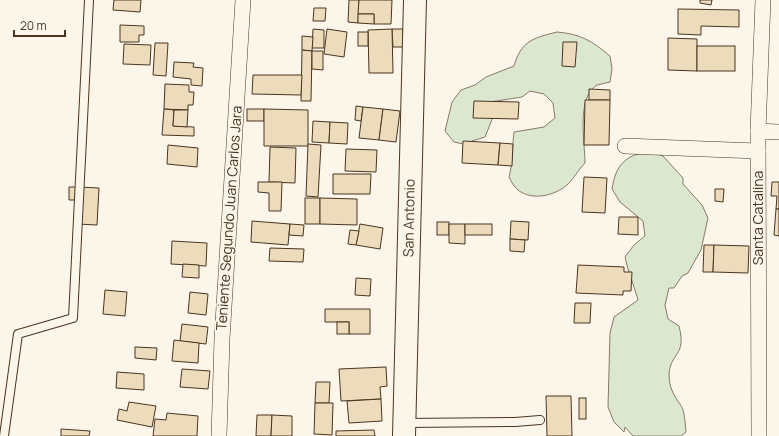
<svg xmlns="http://www.w3.org/2000/svg" width="779" height="436" font-family="Manrope,sans-serif">
<style>
.green{fill:#dce7d0;stroke:#887966}
.building{fill:#ecdcbc;stroke:#4a3520}
.lines{fill:none;stroke-linecap:round;stroke-linejoin:round}
.lane-casing{stroke:#4a3520;stroke-width:10}
.street-casing{stroke:#4a3520;stroke-width:16}
.secondary-casing{stroke:#4a3520;stroke-width:24}
.lane{stroke:#fbf6e9;stroke-width:8}
.street{stroke:#fbf6e9;stroke-width:15}
.secondary{stroke:#fbf6e9;stroke-width:22}
.labels{text-anchor:middle;stroke-width:3;stroke-linejoin:round;paint-order:stroke}
.street-label{font-size:14px;fill:#4a3520;stroke:#fbf6e9}
</style>
<rect width="100%" height="100%" fill="#fbf6e9"/>
<g class="green">
<path d="M557 32C581 34 592 41 610 56L612 69 610 82C606 83 601 84 597 85 576 97 585 143 585 163 578 170 573 180 567 185 554 196 532 201 518 190 514 187 511 181 509 177 513 162 512 148 514 132L544 127 555 118 553 103 544 94 530 91 522 97 490 102 493 117 485 137 472 141 468 145 454 142 445 131 452 102 461 90 475 85 486 77 514 66C521 41 533 38 557 32Z"/>
<path d="M649 151 663 156 683 178V184L702 205 708 218 701 250 688 273 682 276 674 288H669L665 305 668 319 679 326C687 357 670 352 669 375 669 387 674 396 680 404 685 410 685 424 686 432L681 436H633L625 427 624 432 614 422 608 407 610 333 614 317 638 300C634 285 628 272 625 257L634 245 645 236 643 221 620 202 612 189C616 164 625 156 649 151Z"/>
</g>
<g class="building">
<path d="M114 0H141L140 12 113 10Z"/>
<path d="M349 0H359L358 23 348 22Z"/>
<path d="M359 0H392L391 24H374V14H358Z"/>
<path d="M700 0H712L711 5 700 3Z"/>
<path d="M314 8H326L325 21H313Z"/>
<path d="M678 9 739 10V27L701 26V35L678 34Z"/>
<path d="M358 14H374V24L358 23Z"/>
<path d="M120 25 144 26V35H139V42H120Z"/>
<path d="M313 29 324 30V48H312Z"/>
<path d="M327 29 347 32 344 57 324 54Z"/>
<path d="M392 29H403V47H393Z"/>
<path d="M392 29 393 73H369L368 30Z"/>
<rect x="358" y="32" width="10" height="14"/>
<path d="M302 36 313 37 312 51 302 50Z"/>
<path d="M668 38 697 39V71L668 70Z"/>
<path d="M563 42H577L575 67 562 66Z"/>
<path d="M155 43H168L166 76 153 75Z"/>
<path d="M124 44 151 45 150 65 123 64Z"/>
<rect x="697" y="46" width="38" height="25"/>
<path d="M302 50 312 51 311 101H301Z"/>
<path d="M312 51H323V70L312 69Z"/>
<path d="M174 62 194 63 193 67 203 68 202 86 191 85V79L173 77Z"/>
<path d="M253 75H302L301 95 252 94Z"/>
<path d="M165 84 189 85V92H194L193 105H188V110L164 109Z"/>
<path d="M589 89 610 90V100H589Z"/>
<path d="M585 100H610L609 145H584Z"/>
<path d="M474 101 519 102 518 119 473 118Z"/>
<path d="M356 106 363 107 361 121 355 120Z"/>
<path d="M363 107 383 109 379 140 359 138Z"/>
<path d="M164 109 174 110 173 126 194 127V136L162 135Z"/>
<rect x="247" y="109" width="17" height="12"/>
<path d="M264 109 308 110V146H264Z"/>
<path d="M383 109 400 111 396 142 379 140Z"/>
<path d="M174 110H188L187 127 173 126Z"/>
<path d="M313 121 330 122 329 143 312 142Z"/>
<path d="M330 122 348 123 347 144 329 143Z"/>
<path d="M463 141 500 143 498 165 462 163Z"/>
<path d="M500 143 513 144 512 166 498 165Z"/>
<path d="M308 144 321 145 318 197 306 196Z"/>
<path d="M168 145 198 148 197 167 167 164Z"/>
<path d="M270 147 296 148 295 183 269 182Z"/>
<path d="M346 149 377 150 376 172 345 171Z"/>
<path d="M333 174H371L370 194H333Z"/>
<path d="M584 177 607 178 605 213 582 212Z"/>
<path d="M258 182H282L281 211H269V193L258 192Z"/>
<path d="M772 182H779V209H776L777 196H771Z"/>
<path d="M69 187H79L78 200H69Z"/>
<path d="M79 187 99 188 97 225 77 224Z"/>
<path d="M715 189H724L723 202 715 201Z"/>
<rect x="305" y="198" width="15" height="26"/>
<path d="M320 198 357 199V225L320 224Z"/>
<path d="M776 209H779V236L774 235Z"/>
<path d="M619 217H638V235L618 234Z"/>
<path d="M252 221 290 224 288 245 251 242Z"/>
<path d="M511 221 529 222 528 240 510 239Z"/>
<rect x="437" y="222" width="12" height="13"/>
<path d="M290 224 304 225 303 236 289 235Z"/>
<path d="M360 224 383 228 380 249 356 245Z"/>
<path d="M449 224H465V244L449 243Z"/>
<rect x="465" y="224" width="27" height="11"/>
<path d="M350 230 359 231 356 245 348 244Z"/>
<path d="M510 239 525 240 524 252 510 251Z"/>
<path d="M172 241 207 243 206 266 171 264Z"/>
<path d="M704 245H714L713 272H703Z"/>
<path d="M714 245 749 246 748 273 713 272Z"/>
<path d="M270 248 304 249 303 262 269 261Z"/>
<path d="M183 264 199 265V278L182 277Z"/>
<path d="M578 265 624 267V272H632L631 291H623V295L576 293Z"/>
<path d="M356 278 371 279 370 296 355 295Z"/>
<path d="M105 290 127 292 125 316 103 314Z"/>
<path d="M190 292 208 294 206 315 188 313Z"/>
<path d="M575 303H591L590 323H574Z"/>
<path d="M325 309H370V334H349V322H325Z"/>
<rect x="337" y="322" width="12" height="12"/>
<path d="M182 324 208 327 206 344 180 341Z"/>
<path d="M174 340 199 343 198 363 172 361Z"/>
<path d="M135 347 157 348 156 360 135 358Z"/>
<path d="M386 367 387 386 380 387 381 399 341 401 339 369Z"/>
<path d="M182 369 210 371 208 389 180 387Z"/>
<path d="M117 372 144 374V390L116 388Z"/>
<path d="M316 382H330L329 403H315Z"/>
<path d="M546 396H571L572 436H547Z"/>
<rect x="579" y="398" width="7" height="21"/>
<path d="M381 399 382 421 349 423 347 401Z"/>
<path d="M129 402 156 406 152 427 117 420 119 409 127 411Z"/>
<path d="M315 403H333L332 435 314 434Z"/>
<path d="M167 413 198 416 197 436H153L155 419 166 420Z"/>
<path d="M257 415H272L271 436H256Z"/>
<path d="M272 415 292 416V436H271Z"/>
<path d="M61 429 90 431 89 436H61Z"/>
<path d="M374 430 375 436H336V431Z"/>
</g>
<g class="lines">
<g class="lane-casing">
<g id="lane">
<path d="M405 423 515 422 540 420"/>
<path d="M4 436 18 334 73 318 89 0"/>
</g>
</g>
<g class="street-casing">
<g id="street">
<path d="M758 131 779 132"/>
<path d="M625 146 758 151"/>
<path d="M219 436 222 339 243 0"/>
<path d="M759 436 758 131 763 0"/>
</g>
</g>
<g class="secondary-casing">
<path id="secondary" d="M404 436 415 0"/>
</g>
<use href="#lane" class="lane"/>
<use href="#street" class="street"/>
<use href="#secondary" class="secondary"/>
</g>
<g class="labels">
<g class="street-label">
<text transform="translate(229 218) rotate(-86)" y="5">Teniente Segundo Juan Carlos Jara</text>
<text transform="translate(409 218) rotate(-89)" y="5">San Antonio</text>
<text transform="translate(758 218) rotate(-90)" y="5">Santa Catalina</text>
</g>
</g>
<path d="M14 30v6h51v-6" fill="none" stroke="#4a3520" stroke-width="2"/>
<text x="20" y="30" font-size="12" fill="#4a3520" stroke="#fbf6e9" stroke-width="3" paint-order="stroke">20 m</text>
</svg>
